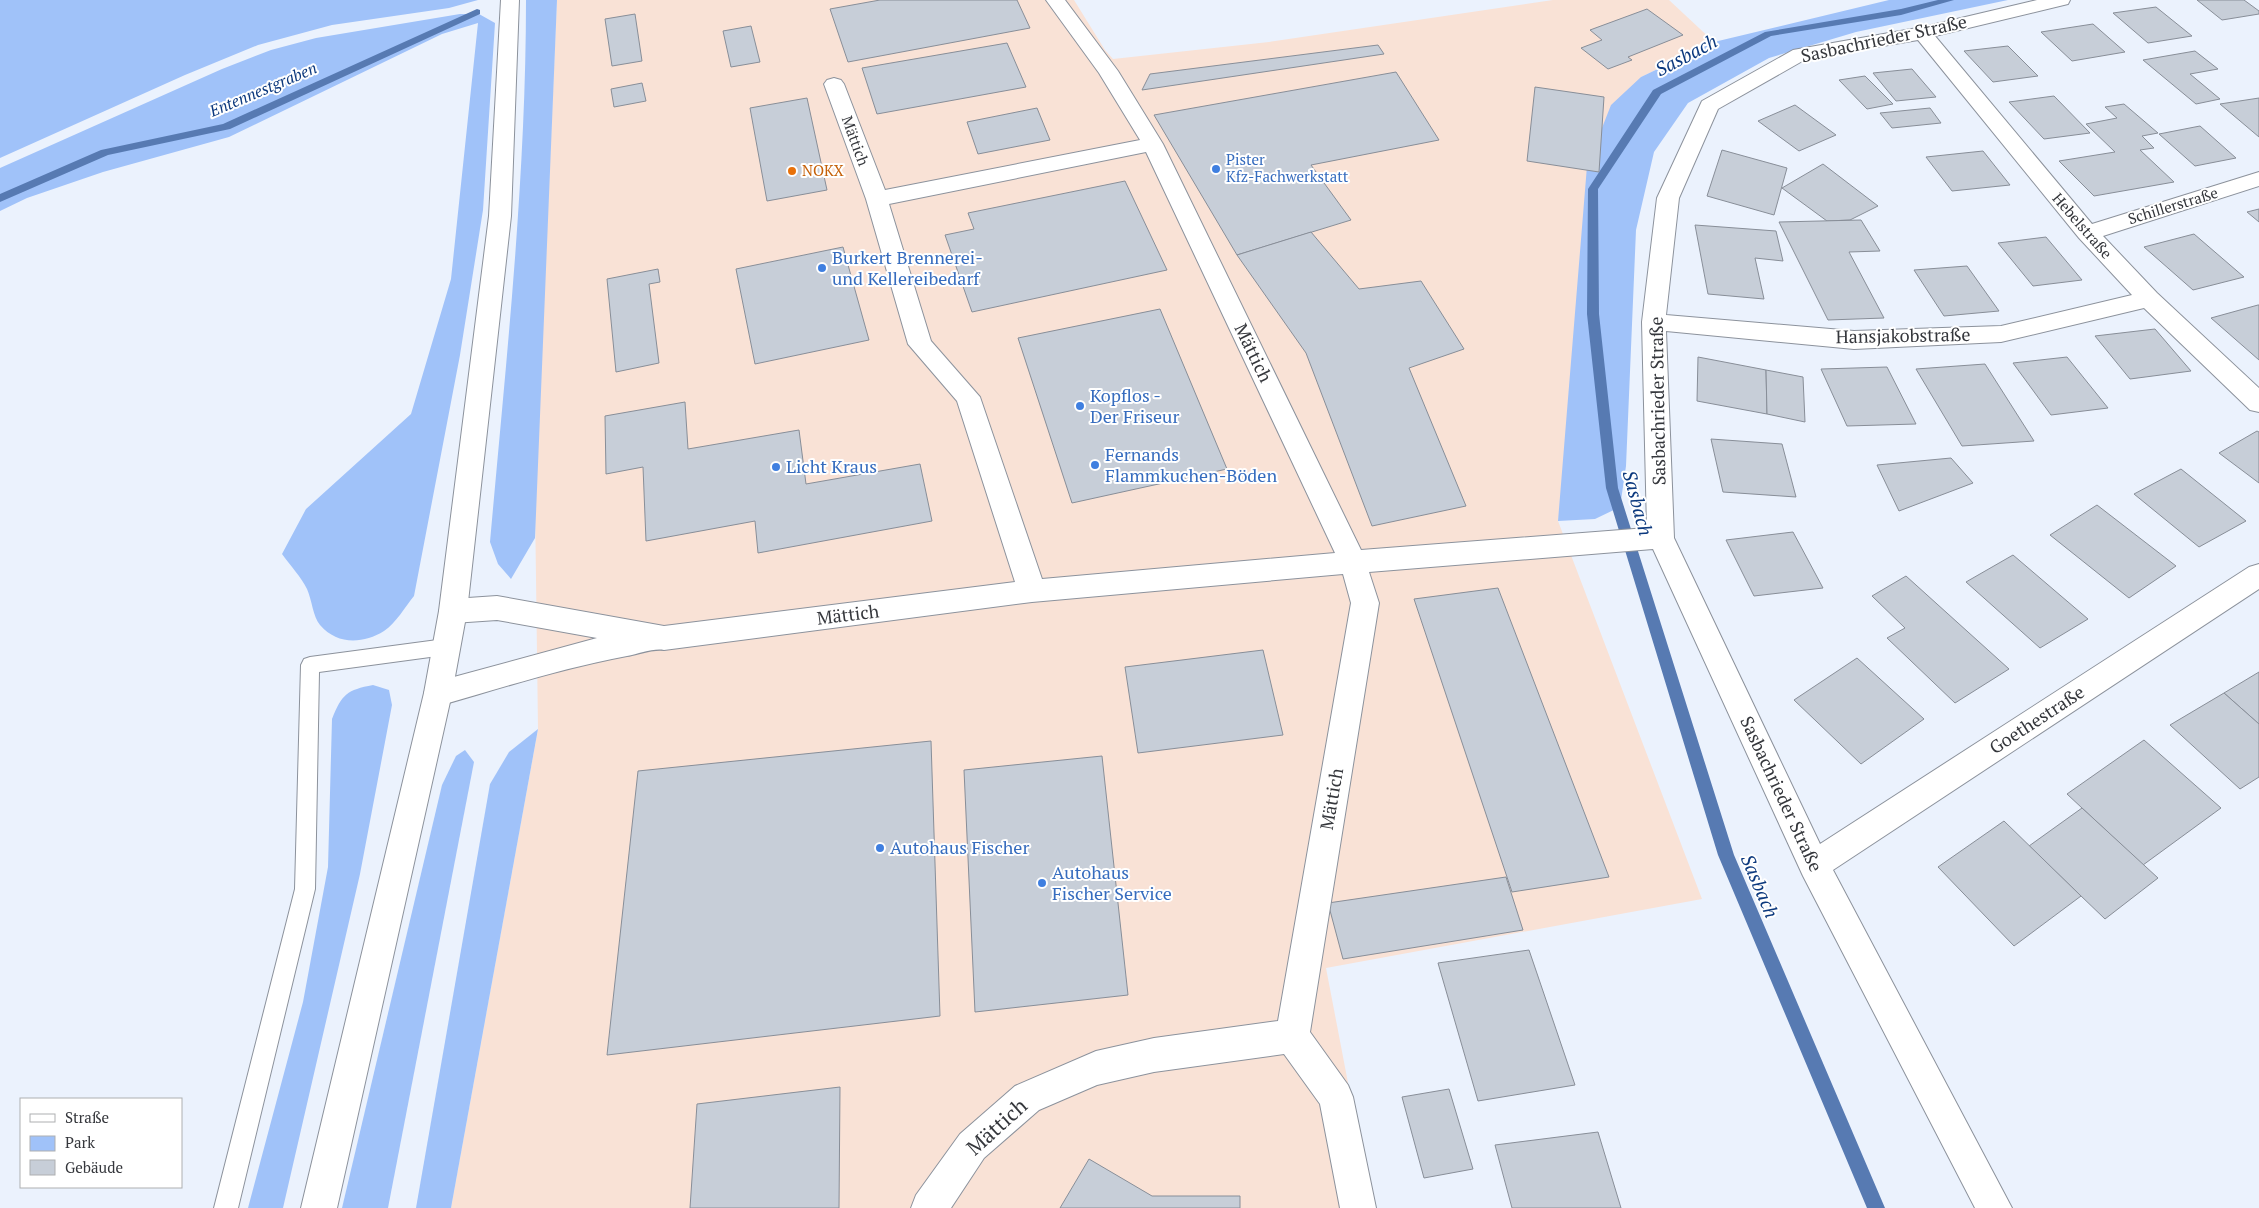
<svg xmlns="http://www.w3.org/2000/svg" width="2259" height="1208" font-family="'PT Serif',serif">
<style>
.commercial{fill:#f9e2d6}
.green{fill:#a0c2f9}
.lines{fill:none;stroke-linecap:round;stroke-linejoin:round}
.stream{fill:#577ab2;fill-rule:evenodd}
.building{fill:#c7ced8;stroke:#888e98}
.lane-casing{stroke:#8c929c;stroke-width:2}
.street-casing{stroke:#8c929c;stroke-width:2}
.secondary-casing{stroke:#8c929c;stroke-width:2}
.lane{fill:#fff;fill-rule:evenodd}
.street{fill:#fff;fill-rule:evenodd}
.secondary{fill:#fff;fill-rule:evenodd}
.shop-dot{fill:#3f7fe0;stroke:#fff;stroke-width:2}
.food-dot{fill:#e8710a;stroke:#fff;stroke-width:2}
.labels{text-anchor:middle;stroke-width:4;stroke-linejoin:round;paint-order:stroke}
.far-street-label{font-size:15px;fill:#35373c;stroke:#fff}
.far-shop-label{font-size:15px;fill:#366cbe;stroke:#fff;text-anchor:start}
.far-food-label{font-size:15px;fill:#c56008;stroke:#fff;text-anchor:start}
.far-water-label{font-size:16px;font-style:italic;fill:#0c397e;stroke:#fff}
.street-label{font-size:18px;fill:#35373c;stroke:#fff}
.shop-label{font-size:18px;fill:#366cbe;stroke:#fff;text-anchor:start}
.water-label{font-size:19px;font-style:italic;fill:#0c397e;stroke:#fff}
.near-street-label{font-size:21px;fill:#35373c;stroke:#fff}
</style>
<rect width="100%" height="100%" fill="#ebf2fd"/>
<path class="commercial" d="M557 0H1074L1105 50 1113 59 1269 42 1553 0H1669L1714 42 1641 77 1558 521 1702 899 1326 968 1372 1208H451L538 729 535 503Z"/>
<g class="green">
<path d="M0 0H478L449 8 332 25 258 45 185 75 0 158Z"/>
<path d="M526 0H557L535 538 511 579 498 564 490 542C506 361 526 181 526 0Z"/>
<path d="M1889 0H2008L1856 32 1769 58 1688 103 1654 152 1636 230 1626 466 1620 507 1595 519 1558 521 1587 166 1611 105 1641 77 1714 42Z"/>
<path d="M460 14H479L495 23 483 210 460 355 414 596C405 607 396 623 384 631 363 644 337 645 320 625 313 617 312 600 307 589 301 577 290 565 282 554L306 509 411 414 451 279 478 23 442 34 229 137 103 172 27 198 0 211V168L222 69 271 50 316 38Z"/>
<path d="M373 685 389 690 392 705 360 874 283 1208H248L303 1002 328 867 332 719C342 694 347 690 373 685Z"/>
<path d="M538 729 451 1208H416L490 784 509 752Z"/>
<path d="M465 750 474 762 388 1208H342L442 785 456 756Z"/>
</g>
<g class="lines">
<g class="stream">
<path d="M1938 0H1954L1901 15 1771 36 1661 94 1598 189 1599 314 1618 488 1734 855 1885 1208H1867L1718 855 1606 488 1587 314 1588 189 1653 90 1765 32 1901 9Z"/>
<path d="M477 9 480 10V14L230 129 108 155 0 202V194L101 150 223 124Z"/>
</g>
</g>
<g class="building">
<path d="M880 0H1017L1030 28 848 62 830 9Z"/>
<path d="M2197 0H2244L2259 11V14L2222 20Z"/>
<path d="M2156 7 2192 36 2148 43 2113 13Z"/>
<path d="M1647 9 1683 35 1628 57 1632 60 1608 69 1581 48 1602 40 1590 30Z"/>
<path d="M635 14 642 61 612 66 605 19Z"/>
<path d="M2093 24 2125 52 2072 61 2041 32Z"/>
<path d="M751 26 760 62 731 67 723 31Z"/>
<path d="M1007 43 1026 87 877 114 862 68Z"/>
<path d="M1378 45 1384 54 1142 90 1150 74Z"/>
<path d="M2008 46 2038 76 1993 82 1964 51Z"/>
<path d="M2195 51 2218 69 2190 74 2220 99 2196 104 2143 60Z"/>
<path d="M1912 69 1936 97 1896 101 1873 73Z"/>
<path d="M1396 72 1439 140 1311 165 1351 220 1237 255 1154 115Z"/>
<path d="M1865 76 1893 104 1867 109 1839 80Z"/>
<path d="M642 83 646 101 614 107 611 89Z"/>
<path d="M1535 87 1604 97 1599 172 1527 161Z"/>
<path d="M2054 96 2090 133 2044 139 2009 102Z"/>
<path d="M807 98 827 190 767 201 750 108Z"/>
<path d="M2259 98V137L2220 104Z"/>
<path d="M2124 104 2158 133 2142 136 2154 148 2140 150 2174 182 2094 196 2059 161 2115 152 2086 124 2117 118 2105 107Z"/>
<path d="M1795 105 1836 135 1799 151 1758 121Z"/>
<path d="M1037 108 1050 140 978 154 967 122Z"/>
<path d="M1930 108 1941 123 1892 128 1880 113Z"/>
<path d="M2200 126 2236 158 2195 166 2159 134Z"/>
<path d="M1722 150 1787 168 1774 215 1707 196Z"/>
<path d="M1983 151 2010 185 1952 191 1926 157Z"/>
<path d="M1823 164 1878 206 1850 220 1827 221 1782 188Z"/>
<path d="M1125 181 1167 270 972 312 945 235 974 229 968 213Z"/>
<path d="M2259 209V222L2247 212Z"/>
<path d="M1861 220 1880 251 1849 252 1884 318 1828 320 1779 222Z"/>
<path d="M1695 225 1776 231 1783 261 1755 258 1764 299 1708 294Z"/>
<path d="M1311 232 1359 289 1421 281 1464 349 1409 368 1466 506 1372 526 1306 353 1237 255Z"/>
<path d="M2194 234 2244 277 2193 290 2144 247Z"/>
<path d="M2046 237 2082 280 2033 286 1998 243Z"/>
<path d="M843 247 869 340 755 364 736 269Z"/>
<path d="M1967 266 1999 311 1944 316 1914 270Z"/>
<path d="M658 269 660 282 649 284 659 363 616 372 607 279Z"/>
<path d="M2258 305H2259V360L2211 318Z"/>
<path d="M1160 309 1227 469 1072 503 1018 338Z"/>
<path d="M2155 329 2191 371 2130 379 2095 336Z"/>
<path d="M1698 357 1766 370 1767 414 1697 401Z"/>
<path d="M2067 357 2108 408 2051 415 2013 363Z"/>
<path d="M1985 364 2034 441 1962 446 1916 369Z"/>
<path d="M1887 367 1916 424 1847 426 1821 369Z"/>
<path d="M1766 370 1803 377 1805 422 1767 414Z"/>
<path d="M685 402 688 449 799 430 806 484 920 464 932 521 758 553 755 521 646 541 643 467 606 474 605 416Z"/>
<path d="M2257 431 2259 432V483L2219 453Z"/>
<path d="M1711 439 1782 444 1796 497 1723 492Z"/>
<path d="M1951 458 1973 483 1899 511 1877 465Z"/>
<path d="M2181 469 2246 521 2199 547 2134 494Z"/>
<path d="M2097 505 2176 566 2129 598 2050 535Z"/>
<path d="M1793 532 1823 588 1754 596 1726 540Z"/>
<path d="M2013 555 2088 619 2040 648 1966 582Z"/>
<path d="M1906 576 2009 669 1955 703 1887 638 1905 628 1872 596Z"/>
<path d="M1498 588 1609 877 1512 892 1414 599Z"/>
<path d="M1263 650 1283 735 1138 753 1125 667Z"/>
<path d="M1857 658 1924 719 1861 764 1794 700Z"/>
<path d="M2259 672V724L2224 693Z"/>
<path d="M2224 693 2259 724V777L2240 789 2170 725Z"/>
<path d="M2144 740 2221 808 2143 865 2067 794Z"/>
<path d="M931 741 940 1016 607 1055 638 771Z"/>
<path d="M1102 756 1128 995 975 1012 964 770Z"/>
<path d="M2082 808 2158 878 2105 919 2029 846Z"/>
<path d="M2004 821 2081 896 2014 946 1938 867Z"/>
<path d="M1506 877 1523 930 1343 959 1328 903Z"/>
<path d="M1529 950 1575 1085 1478 1101 1438 963Z"/>
<path d="M840 1087 839 1208H690L697 1104Z"/>
<path d="M1449 1089 1473 1169 1424 1178 1402 1097Z"/>
<path d="M1598 1132 1621 1208H1512L1495 1145Z"/>
<path d="M1089 1159 1152 1196H1240V1208H1060Z"/>
</g>
<g class="lines">
<g class="lane-casing">
<path id="lane" d="M445 639 451 642 454 647 451 652 445 655 319 672 315 889 238 1208H214L295 889 301 665 304 659 310 657Z"/>
</g>
<g class="street-casing">
<path id="street" d="M1046 0H1065L1118 71 1163 144 1361 550 1647 528 1642 322 1657 198 1702 101 1793 50 1923 27 2037 0H2070L2068 4 1935 36 2092 224 2259 172V186L2103 236 2157 293 2259 388V412L2250 410 2144 308 2001 342 1854 349 1666 331 1674 538 1820 844 2249 567 2259 564V589L1833 870 2012 1208H1975L1803 876 1653 549 1369 572 1379 603 1310 1032 1348 1085 1353 1097 1376 1208H1340L1320 1104 1284 1054 1154 1072 1097 1085 1039 1110 984 1158 951 1208H911L916 1195 960 1134 1015 1086 1096 1051 1154 1038 1278 1021 1351 603 1343 574 1032 602 664 650C653 648 639 654 627 656 563 668 501 688 438 706L428 702 424 693 428 684 597 638 497 620 453 623 443 619 439 611 443 603 453 599 497 596 664 626 1015 582 957 401 908 344 866 199 824 84 827 80 834 78 841 80 844 84 885 190 1140 140 1099 73ZM1918 40 2079 238 2132 295 2001 326 1854 331 1666 315 1679 198 1718 109 1806 59ZM1146 152 1335 553 1042 579 980 397 931 341 889 204Z"/>
</g>
<g class="secondary-casing">
<path id="secondary" d="M501 0H519L511 216 467 611 452 693 337 1208H301L424 693 439 611 489 216Z"/>
</g>
<use href="#lane" class="lane"/>
<use href="#street" class="street"/>
<use href="#secondary" class="secondary"/>
</g>
<g class="shop-dot">
<circle cx="1216" cy="169" r="5"/>
<circle cx="822" cy="268" r="5"/>
<circle cx="1080" cy="406" r="5"/>
<circle cx="1095" cy="465" r="5"/>
<circle cx="776" cy="467" r="5"/>
<circle cx="880" cy="848" r="5"/>
<circle cx="1042" cy="883" r="5"/>
</g>
<circle class="food-dot" cx="792" cy="171" r="5"/>
<g class="labels">
<g class="far-street-label">
<text transform="translate(855 141) rotate(70)" y="5">Mättich</text>
<text transform="translate(2173 206) rotate(-17)" y="5">Schillerstraße</text>
<text transform="translate(2082 226) rotate(49)" y="5">Hebelstraße</text>
</g>
<g class="far-shop-label">
<text x="1226" y="165">Pister<tspan x="1226" dy="17">Kfz-Fachwerkstatt</tspan></text>
</g>
<g class="far-food-label">
<text x="802" y="176">NOKX</text>
</g>
<g class="far-water-label">
<text transform="translate(263 89) rotate(-23)" y="6">Entennestgraben</text>
</g>
<g class="street-label">
<text transform="translate(1884 39) rotate(-12)" y="6">Sasbachrieder Straße</text>
<text transform="translate(1903 336) rotate(-1)" y="6">Hansjakobstraße</text>
<text transform="translate(1253 353) rotate(64)" y="6">Mättich</text>
<text transform="translate(1658 401) rotate(-91)" y="6">Sasbachrieder Straße</text>
<text transform="translate(848 615) rotate(-7)" y="6">Mättich</text>
<text transform="translate(2037 720) rotate(-33)" y="6">Goethestraße</text>
<text transform="translate(1781 794) rotate(65)" y="6">Sasbachrieder Straße</text>
<text transform="translate(1332 799) rotate(-80)" y="6">Mättich</text>
</g>
<g class="shop-label">
<text x="832" y="264">Burkert Brennerei-<tspan x="832" dy="21">und Kellereibedarf</tspan></text>
<text x="1090" y="402">Kopflos -<tspan x="1090" dy="21">Der Friseur</tspan></text>
<text x="1105" y="461">Fernands<tspan x="1105" dy="21">Flammkuchen-Böden</tspan></text>
<text x="786" y="473">Licht Kraus</text>
<text x="890" y="854">Autohaus Fischer</text>
<text x="1052" y="879">Autohaus<tspan x="1052" dy="21">Fischer Service</tspan></text>
</g>
<g class="water-label">
<text transform="translate(1686 55) rotate(-28)" y="7">Sasbach</text>
<text transform="translate(1638 503) rotate(75)" y="7">Sasbach</text>
<text transform="translate(1760 886) rotate(67)" y="7">Sasbach</text>
</g>
<g class="near-street-label">
<text transform="translate(997 1127) rotate(-42)" y="7">Mättich</text>
</g>
</g>
<rect x="20" y="1098" width="162" height="90" fill="#ffffff" stroke="#aeafb1"/>
<rect x="30" y="1114" width="25" height="8" fill="#ffffff" stroke="#aeafb1"/>
<text x="65" y="1123" font-size="15" fill="#35373c">Straße</text>
<rect x="30" y="1136" width="25" height="15" fill="#a0c2f9" stroke="#aeafb1"/>
<text x="65" y="1148" font-size="15" fill="#35373c">Park</text>
<rect x="30" y="1160" width="25" height="15" fill="#c7ced8" stroke="#aeafb1"/>
<text x="65" y="1173" font-size="15" fill="#35373c">Gebäude</text>
</svg>
